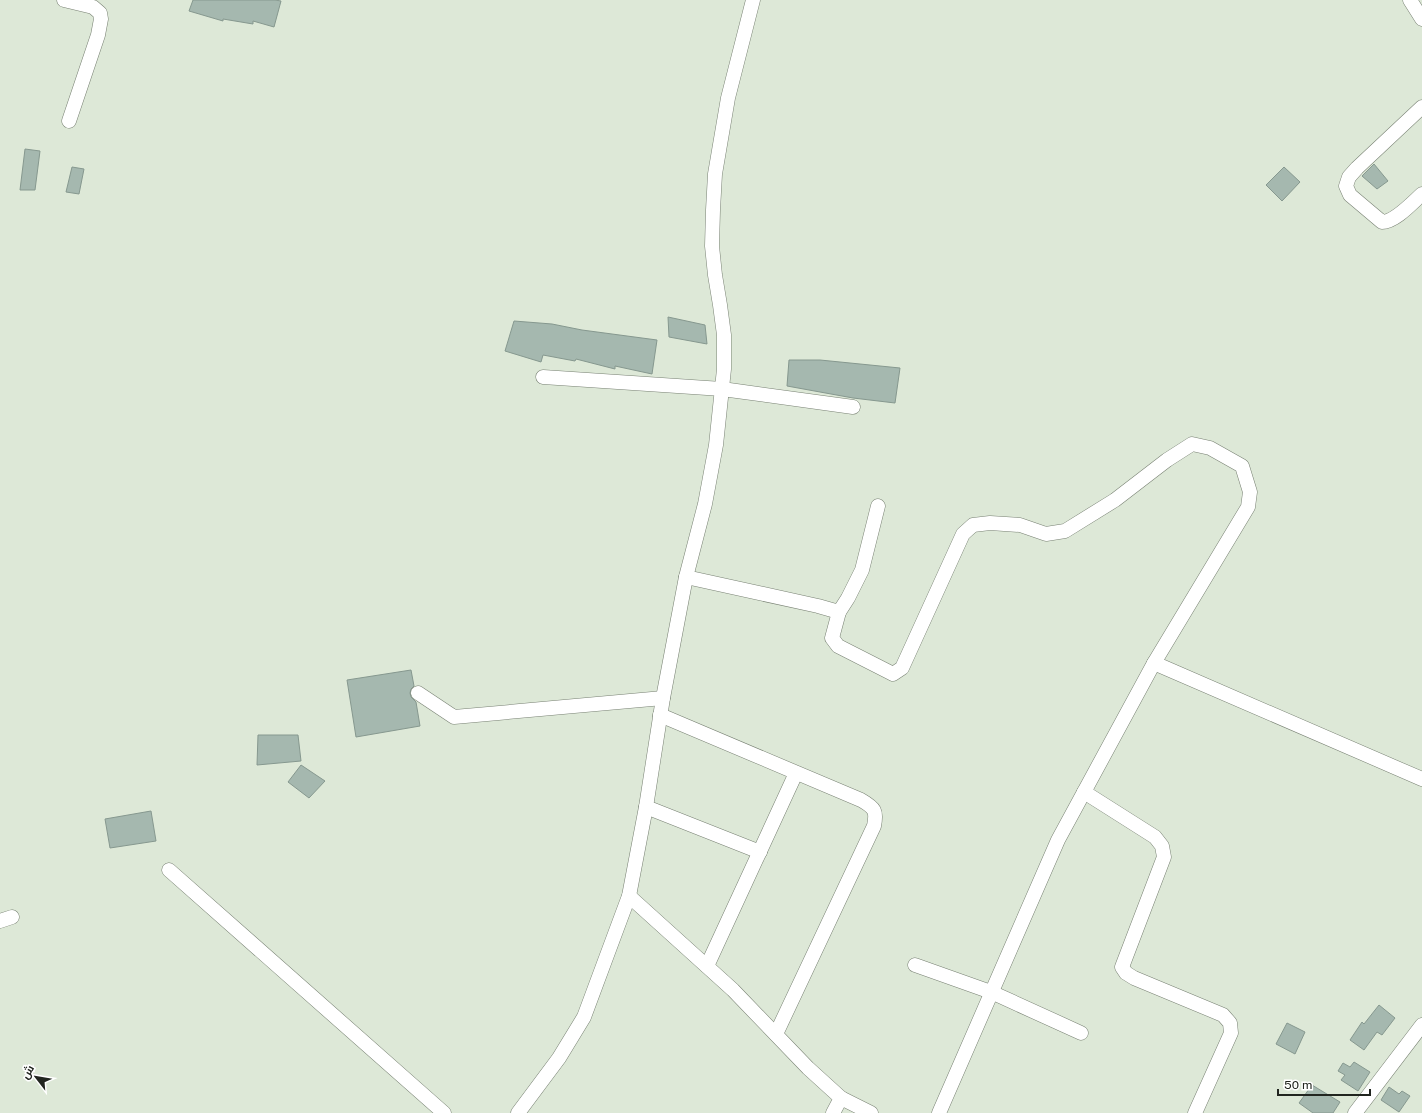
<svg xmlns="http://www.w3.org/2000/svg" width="1422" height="1113" font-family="'Public Sans',Cairo,sans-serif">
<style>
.building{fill:#a5b8af;stroke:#86988f}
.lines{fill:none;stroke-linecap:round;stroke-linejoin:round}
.minor-casing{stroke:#788173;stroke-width:15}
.minor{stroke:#fff;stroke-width:14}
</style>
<rect width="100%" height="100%" fill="#dde8d7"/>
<g class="building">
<path d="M193 0H275L281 1 274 27 253 21V24L223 19V21L189 11Z"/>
<path d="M25 149 40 151 35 190H20Z"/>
<path d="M1374 164 1388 181 1377 189 1362 176Z"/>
<path d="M72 167 84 169 79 194 66 192Z"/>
<path d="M1284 167 1300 182 1282 201 1266 185Z"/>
<path d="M668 317 705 325 707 344 669 337Z"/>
<path d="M514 321 552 324 582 330 657 340 652 374 615 366V369L576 359 575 361 543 355 541 362 505 351Z"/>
<path d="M789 360H820L900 368 895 403 853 398 787 386Z"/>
<path d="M411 670 414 686 411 689 410 693 411 697 416 702 420 726 356 737 347 680Z"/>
<path d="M258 735H298L301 761 257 765Z"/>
<path d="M301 765 325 781 309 798 288 782Z"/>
<path d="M151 811 156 841 110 848 105 819Z"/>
<path d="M1379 1005 1395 1018 1382 1035 1377 1032 1364 1050 1350 1040 1362 1022 1364 1024Z"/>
<path d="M1287 1023 1305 1032 1295 1054 1276 1044Z"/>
<path d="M1354 1062 1370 1072 1358 1091 1341 1080 1345 1075 1338 1071 1343 1063 1350 1067Z"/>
<path d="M1312 1085 1340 1102 1333 1113H1313L1299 1103Z"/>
<path d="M1389 1087 1399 1094 1402 1091 1410 1096 1399 1112 1381 1100Z"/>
</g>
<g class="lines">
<g class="minor-casing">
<g id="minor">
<path d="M64 0 93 7 100 13 101 19 98 35 69 121"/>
<path d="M1410 0 1422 19"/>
<path d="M1422 107 1357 168 1349 177 1346 186 1350 195 1382 222C1395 222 1412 203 1422 194"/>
<path d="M543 377 722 389 853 407"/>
<path d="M686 577 818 606 839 612 848 598 862 570 878 506"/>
<path d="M839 612 832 638 838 646 893 674 902 668 963 534 973 525 990 523 1020 525 1046 534 1065 531 1115 500 1167 460 1192 444 1210 448 1242 466 1250 492 1248 507 1154 663 1058 840 939 1113"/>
<path d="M1154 663 1422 779"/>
<path d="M418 693 454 717 663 698"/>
<path d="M660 715 861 800C875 808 877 811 874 826L776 1034"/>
<path d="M1084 792 1155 837 1162 846 1164 857 1122 967 1126 973 1134 978 1223 1015 1230 1023 1231 1033 1195 1113"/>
<path d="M646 807 760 852"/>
<path d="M169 870 444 1113"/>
<path d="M629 896 733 990 808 1068 841 1098 833 1113"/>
<path d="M0 921 12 917"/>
<path d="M915 965 991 992 1081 1033"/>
<path d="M707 966 796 773"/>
<path d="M841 1098 871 1113"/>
<path d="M518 1113 559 1058 584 1017 629 896 646 807 663 698 686 577 705 504 716 445 724 369V335L720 305 715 275 712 246 713 210 715 174 728 98 753 0"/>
<path d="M1355 1113 1422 1025"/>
</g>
</g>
<use href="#minor" class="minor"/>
</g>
<g transform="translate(36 1077) rotate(301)" stroke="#ffffff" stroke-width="3" paint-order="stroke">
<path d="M0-3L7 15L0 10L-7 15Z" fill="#21251f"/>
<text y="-6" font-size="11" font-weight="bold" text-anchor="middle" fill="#21251f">ش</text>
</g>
<path d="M1278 1089v6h92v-6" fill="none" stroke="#21251f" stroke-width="2"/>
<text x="1284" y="1089" font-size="12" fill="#21251f" stroke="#ffffff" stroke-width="3" paint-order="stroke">50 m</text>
</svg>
